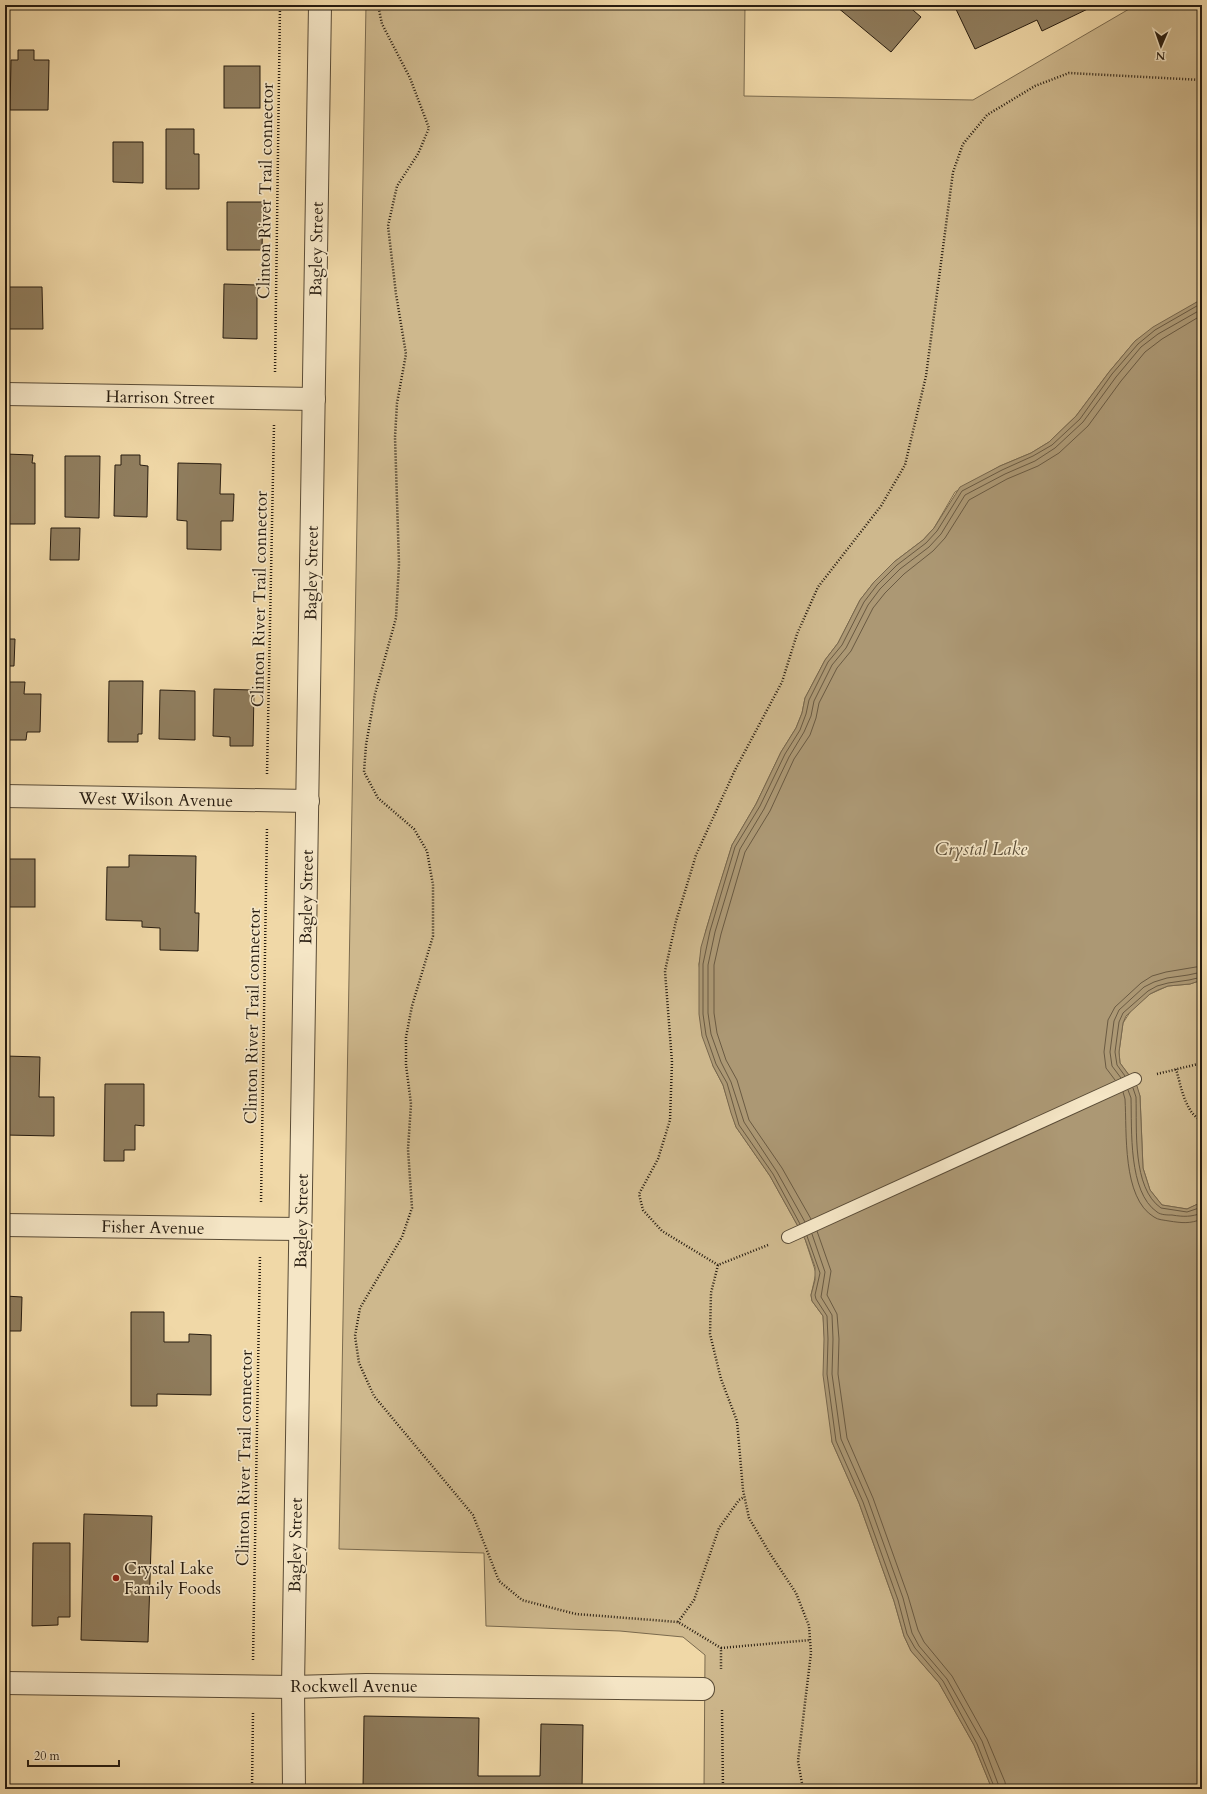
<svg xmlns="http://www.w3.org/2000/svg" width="1207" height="1794" font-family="Cardo,serif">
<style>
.green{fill:#ceb88d;stroke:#7a6a4e}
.water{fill:#ac9874;stroke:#77664c}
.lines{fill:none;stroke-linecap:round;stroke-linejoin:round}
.shore{stroke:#6a5a42;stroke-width:1}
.building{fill:#907e5f;stroke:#271c10}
.service-casing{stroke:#594b36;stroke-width:14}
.minor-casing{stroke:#594b36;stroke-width:24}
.path{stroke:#271c10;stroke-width:2.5;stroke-dasharray:1 2;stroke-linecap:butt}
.service{stroke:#f5e6c6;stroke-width:12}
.minor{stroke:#f5e6c6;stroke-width:22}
.poi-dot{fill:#8f2418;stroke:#f5e6c6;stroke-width:1.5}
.labels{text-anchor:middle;stroke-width:3.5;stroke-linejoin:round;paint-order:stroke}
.street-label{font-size:17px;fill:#271c10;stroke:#f5e6c6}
.poi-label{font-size:17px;fill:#271c10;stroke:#f5e6c6;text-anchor:start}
.water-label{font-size:18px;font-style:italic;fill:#5c4e38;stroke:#f5e6c6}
</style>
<rect width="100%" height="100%" fill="#f0d8a7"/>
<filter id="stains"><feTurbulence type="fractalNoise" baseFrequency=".005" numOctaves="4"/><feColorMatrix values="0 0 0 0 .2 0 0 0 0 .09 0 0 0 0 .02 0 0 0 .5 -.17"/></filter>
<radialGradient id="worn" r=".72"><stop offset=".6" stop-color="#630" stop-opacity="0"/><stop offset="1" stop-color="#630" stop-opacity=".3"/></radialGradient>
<g class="green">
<path d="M366 5H745L744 96 973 100 1136 5H1202V299L1135 341 1109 372 1076 416 1049 442 1031 453 1000 466 955 492 934 528 923 540 894 562 874 582 860 600 838 643 825 660 805 698 802 713 796 728 781 752 756 804 732 845 706 930 699 964 713 1066 723 1085 736 1127 770 1176 805 1239 816 1273 811 1295 812 1301 823 1316 832 1442 859 1503 894 1601 904 1636 911 1651 939 1683 974 1745 992 1789H704L705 1655 683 1637 620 1631 486 1626 484 1553 339 1549Z"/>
<path d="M1202 980V1202L1187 1209 1162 1205 1150 1190 1143 1168 1140 1096 1135 1083 1120 1063 1119 1052 1123 1023 1132 1009 1150 994 1168 986 1190 984Z"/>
</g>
<path class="water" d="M1202 299V980L1190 984 1168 986 1158 990 1150 994 1126 1016 1123 1023 1119 1052 1120 1063 1137 1086 1140 1096 1143 1168 1150 1190 1162 1205 1187 1209 1202 1202V1789H992L974 1745 939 1683 911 1651 904 1636 894 1601 859 1503 832 1442 823 1375 824 1339 823 1316 812 1301 811 1295 815 1280V1267L805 1239 770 1176 736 1127 731 1113 723 1085 713 1066 702 1036 699 1014V965L701 947 716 896 732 845 756 804 781 752 796 728 802 713 805 698 825 660 838 643 860 600 874 582 894 562 923 540 934 528 960 487 1000 466 1031 453 1049 442 1076 416 1109 372 1135 341 1153 327Z"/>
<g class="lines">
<g class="shore">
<path d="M1125 1076 1117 1065 1115 1052 1119 1022 1123 1013 1148 991 1157 986 1168 983 1189 980 1202 977"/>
<path d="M1121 1078 1112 1066 1110 1052 1114 1021 1119 1010 1144 987 1154 982 1167 978 1188 975 1202 972"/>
<path d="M1115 1080 1106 1068 1104 1052 1108 1020 1115 1007 1141 983 1152 976 1166 972 1202 966"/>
<path d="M1133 1088 1136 1097C1137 1129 1132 1188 1161 1208L1187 1212 1202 1207"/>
<path d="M1128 1090 1131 1098C1132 1129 1128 1192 1157 1212 1161 1215 1167 1215 1172 1215 1184 1217 1191 1217 1202 1213"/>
<path d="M1123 1092 1125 1099C1127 1132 1122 1198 1154 1217 1158 1220 1164 1220 1169 1221 1182 1223 1190 1224 1202 1219"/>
<path d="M811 1219 782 1168 749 1120 737 1080 726 1060 717 1033 714 1013V965L721 934 745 852 770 811 794 759 810 735 816 718 819 703 837 668 851 651 873 608 885 593 904 574 933 551 945 538 969 500 1007 479 1038 466 1059 453 1088 426 1121 381 1145 352 1162 339 1202 315"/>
<path d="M805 1222 777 1172 744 1122 731 1082 721 1062 711 1034 708 1013V965L715 932 740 849 764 809 789 757 804 732 811 716 814 701 832 665 846 648 868 605 880 589 900 569 929 547 941 534 965 495 1005 474 1035 461 1055 448 1083 422 1116 377 1141 347 1158 334 1202 309"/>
<path d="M800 1224 773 1174 739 1125 727 1083 716 1064 706 1035 703 1014V964L710 931 735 847 760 806 785 754 800 730 806 714 809 700 828 662 842 645 864 602 877 585 897 565 926 543 937 531 962 491 1002 470 1033 456 1052 445 1080 419 1112 374 1138 344 1155 330 1202 303"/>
<path d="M817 1231 831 1271 827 1295 837 1314 839 1339 838 1374 847 1438 873 1498 908 1596 918 1630 924 1642 952 1676 987 1739 1005 1782 1006 1789"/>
<path d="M812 1234 825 1272 821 1297 832 1315 833 1339 832 1374 841 1439 868 1500 903 1598 912 1633 919 1646 947 1679 982 1741 1000 1789"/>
<path d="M807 1236 820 1273 815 1295 816 1299 827 1316 828 1339 827 1374 836 1441 863 1502 898 1600 907 1634 915 1648 943 1681 977 1744 995 1789"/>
</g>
</g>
<g class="building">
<path d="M838 5H907L921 17 891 52 837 7Z"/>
<path d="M954 5H1096L1042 31 1037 20 975 49Z"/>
<path d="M18 50H34V60H49L48 110H10L11 60H18Z"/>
<rect x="224" y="66" width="36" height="42"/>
<path d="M166 129H194V154H199V189H166Z"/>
<path d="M113 142H143V183L113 182Z"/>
<path d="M227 202H263L262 250H227Z"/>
<path d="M224 284 257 285V339L223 338Z"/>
<path d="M8 287H42L43 329H9Z"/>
<path d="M5 454 33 455 32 463H35V524H5Z"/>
<path d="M121 455H140V465L148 466 147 517 114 516 115 465H121Z"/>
<path d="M65 456H100L99 518 65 517Z"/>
<path d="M178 463 221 464 220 494H234L233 521H221V550L187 549V521L177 520Z"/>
<path d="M51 528H80L79 560H50Z"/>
<path d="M5 639H15L14 666H5Z"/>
<path d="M109 681H143L142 734H138V742H108Z"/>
<path d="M6 682H25L24 694H41L40 732H27L26 740H5Z"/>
<path d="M214 689 254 690 253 746H230V737L213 736Z"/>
<path d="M160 690 195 691V740L159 739Z"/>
<path d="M129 855 196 856 195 913H199L198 951 160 950V928L142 927V921L106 920 107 867H129Z"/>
<rect x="5" y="859" width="30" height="48"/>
<path d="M5 1056 40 1057 39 1097H54V1136L5 1135Z"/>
<path d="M105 1084H144V1126L135 1125V1150H124V1161H104Z"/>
<rect x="5" y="1286" width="4" height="10"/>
<path d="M5 1296 22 1297 21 1331H5Z"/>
<path d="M131 1312H164V1342H189V1334L211 1335V1395L157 1394V1406H131Z"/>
<path d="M84 1514 152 1516 148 1642 81 1640Z"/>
<path d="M33 1543H70V1617H58V1625L32 1626Z"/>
<path d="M364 1716 479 1718 478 1776H540L541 1724 583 1725 582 1789H363Z"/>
</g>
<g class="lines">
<g class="service-casing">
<path id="service" d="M788 1237 1135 1079"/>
</g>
<g class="minor-casing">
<g id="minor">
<path d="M5 394 314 399"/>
<path d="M5 796 308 801"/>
<path d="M5 1225 300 1229"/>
<path d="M5 1683 293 1687 366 1685 703 1689"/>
<path d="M294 1789 293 1687 320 5"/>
</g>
</g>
<g class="path">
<path d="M378 5 382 24 410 78 429 128 418 154 397 186 388 226 396 294 406 354 397 403 395 437 399 564 396 618 375 694 366 745 364 772 378 798 414 829 427 851 433 885V936L412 1006 406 1037V1065L411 1104 408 1149 412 1208 402 1237 360 1308 355 1336 359 1363 374 1396 473 1515 499 1581 522 1600 576 1614 678 1622 721 1648V1669"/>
<path d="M275 372 280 5"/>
<path d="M267 774 274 425"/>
<path d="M1176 1069C1181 1086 1185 1113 1202 1121"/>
<path d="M1157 1074 1202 1063"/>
<path d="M261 1202 267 827"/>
<path d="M768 1245 718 1265 711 1293 710 1334 721 1379 737 1421 743 1490 749 1518 769 1552 796 1593 809 1626 811 1653 798 1761 803 1789"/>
<path d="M718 1265 662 1231 643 1210 639 1194 658 1159 670 1120 672 1062 665 971 676 921 696 855 735 770 782 682 797 634 818 587 881 506 905 465 926 376 953 172 963 144 987 115 1035 86 1069 73 1202 80"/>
<path d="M678 1622 694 1600 719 1528 739 1500 744 1497"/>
<path d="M721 1648 810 1640"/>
<path d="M253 1660 260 1255"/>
<path d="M722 1710 723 1789"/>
<path d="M252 1789 253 1713"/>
</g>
<use href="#service" class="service"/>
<use href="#minor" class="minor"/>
</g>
<circle class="poi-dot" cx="116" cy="1578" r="4"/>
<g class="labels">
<g class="street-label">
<text transform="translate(265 191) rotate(-89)" y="6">Clinton River Trail connector</text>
<text transform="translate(316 249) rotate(-89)" y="6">Bagley Street</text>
<text transform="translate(160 397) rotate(1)" y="6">Harrison Street</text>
<text transform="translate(311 573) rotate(-89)" y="6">Bagley Street</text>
<text transform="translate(259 599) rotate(-89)" y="6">Clinton River Trail connector</text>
<text transform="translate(156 799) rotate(1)" y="6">West Wilson Avenue</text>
<text transform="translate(306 897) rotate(-89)" y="6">Bagley Street</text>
<text transform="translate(252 1016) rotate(-89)" y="6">Clinton River Trail connector</text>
<text transform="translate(301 1221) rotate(-89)" y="6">Bagley Street</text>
<text transform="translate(153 1227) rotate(1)" y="6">Fisher Avenue</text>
<text transform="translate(244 1458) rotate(-89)" y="6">Clinton River Trail connector</text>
<text transform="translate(295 1545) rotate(-89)" y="6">Bagley Street</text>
<text x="354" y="1692">Rockwell Avenue</text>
</g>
<g class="poi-label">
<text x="124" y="1574">Crystal Lake<tspan x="124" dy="20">Family Foods</tspan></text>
</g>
<g class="water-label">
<text x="981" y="855">Crystal Lake</text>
</g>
</g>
<rect width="1207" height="1794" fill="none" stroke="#f0d8a7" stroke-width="20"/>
<rect x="6" y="6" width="1195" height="1782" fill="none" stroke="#271c10" stroke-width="2"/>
<rect x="10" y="10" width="1187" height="1774" fill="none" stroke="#271c10"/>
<g transform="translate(1161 46) rotate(182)" stroke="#f5e6c6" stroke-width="3" paint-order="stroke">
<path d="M0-3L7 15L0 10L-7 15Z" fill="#271c10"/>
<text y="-6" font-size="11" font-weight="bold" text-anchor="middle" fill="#271c10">N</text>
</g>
<path d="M28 1760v6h91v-6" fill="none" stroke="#271c10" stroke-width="2"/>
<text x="34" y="1760" font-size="12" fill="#271c10" stroke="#f5e6c6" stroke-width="3" paint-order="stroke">20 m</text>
<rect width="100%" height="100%" filter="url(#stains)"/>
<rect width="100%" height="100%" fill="url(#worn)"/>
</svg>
